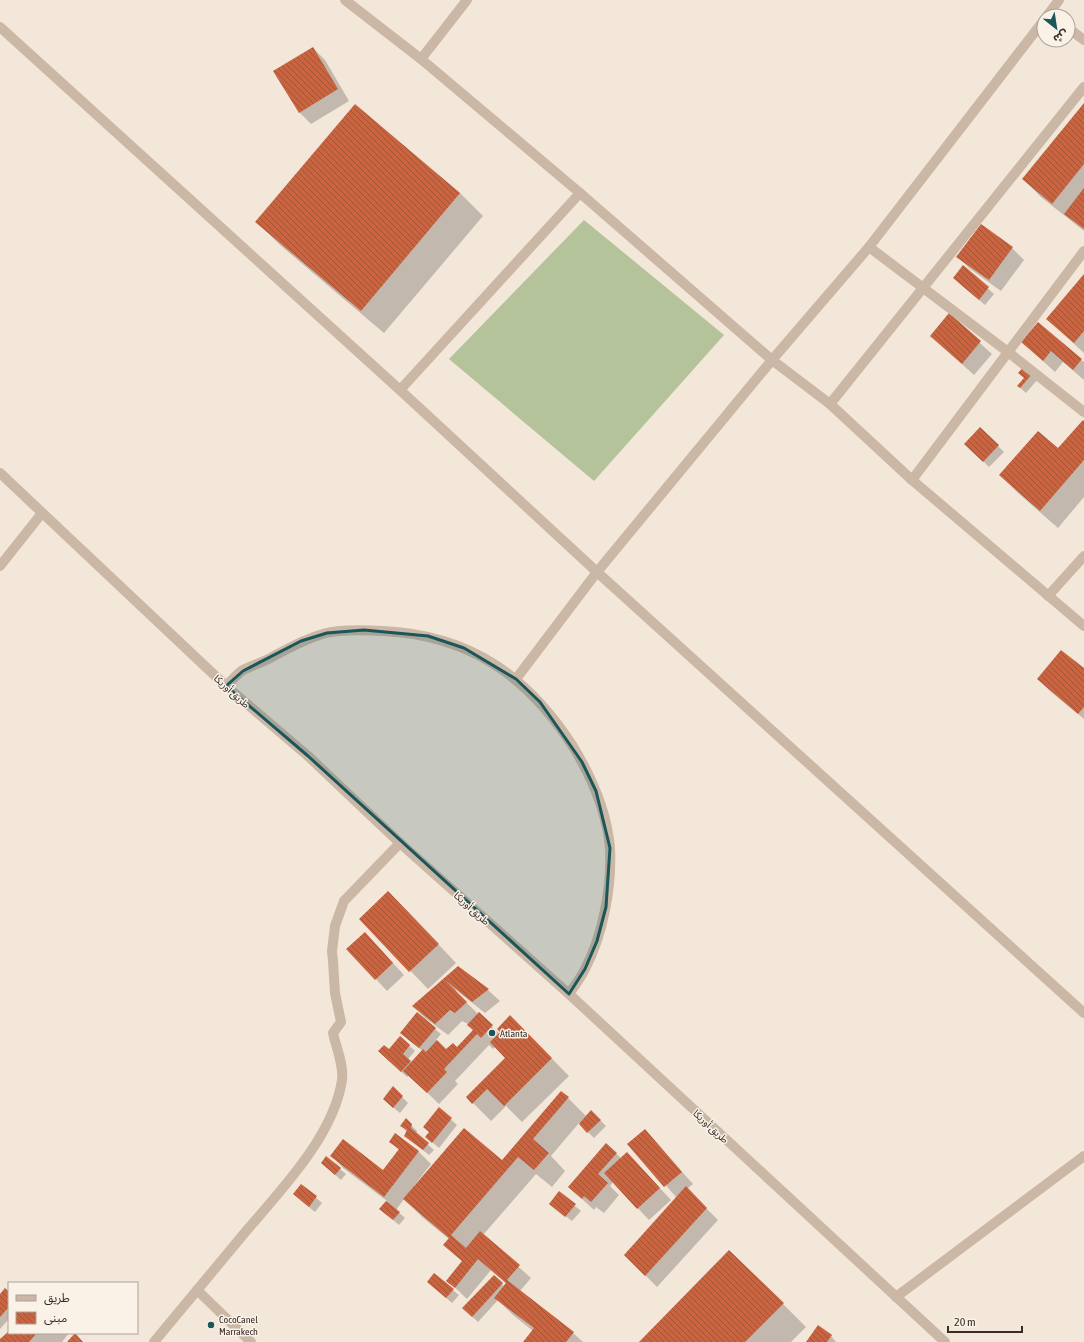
<svg xmlns="http://www.w3.org/2000/svg" width="1084" height="1342" font-family="'Asap Condensed','Noto Sans Arabic',sans-serif">
<style>
.pitch{fill:#b4c399}
.shadow{fill:#0003;fill-rule:evenodd}
.building{fill:url(#building-back-hatch)}
.lines{fill:none;stroke-linecap:round;stroke-linejoin:round}
.service{stroke:#cbb7a5;stroke-width:10}
.minor{stroke:#cbb7a5;stroke-width:10}
.tertiary{stroke:#cbb7a5;stroke-width:10}
.marked{fill:#1a565a;fill-opacity:0.2;stroke:#1a565a;stroke-width:3;stroke-linejoin:round}
.poi-dot{fill:#1a565a;stroke:#faf1e7;stroke-width:1.5}
.labels{text-anchor:middle;stroke-width:3;stroke-linejoin:round;paint-order:stroke}
.street-label{font-size:10px;fill:#372c27;stroke:#faf1e7}
.poi-label{font-size:10px;fill:#372c27;stroke:#faf1e7;text-anchor:start}
</style>
<defs>
<pattern id="building-back-hatch" width="6" height="6" patternUnits="userSpaceOnUse"><rect width="6" height="6" fill="#cc633f"/><path d="M-1 5l2 2M0 0l6 6M5-1l2 2" fill="none" stroke="#a65235"/></pattern>
</defs>
<rect width="100%" height="100%" fill="#f3e7da"/>
<path class="pitch" d="M584 220 724 335 594 481 449 359Z"/>
<g class="shadow">
<path d="M313 48 325 60 349 101 311 124 299 112Z"/>
<path d="M1084 105V231L1041 197 1023 179Z"/>
<path d="M355 106 460 193 483 216 384 333 280 245 257 222Z"/>
<path d="M1012 248 1024 260 1001 291 969 268 958 257Z"/>
<path d="M964 267 994 294 985 305 960 284Z"/>
<path d="M1084 276V353L1047 319Z"/>
<path d="M949 315 992 354 974 375 931 336Z"/>
<path d="M1022 342 1081 360 1084 362V380L1063 362 1055 372Z"/>
<path d="M1025 367 1038 379 1026 393 1018 386 1025 378Z"/>
<path d="M1084 422V497L1058 528 1018 493 1000 475 1058 450Z"/>
<path d="M980 428 1004 452 989 467 966 444Z"/>
<path d="M1084 670V719L1050 691 1038 679Z"/>
<path d="M406 910 456 963 428 989 360 919Z"/>
<path d="M376 945 404 975 387 991 348 949Z"/>
<path d="M458 967 488 990 500 1001 485 1013 456 990 455 991 478 1014 500 1034 510 1016 569 1076 522 1122 506 1106 491 1121 467 1097 506 1058 495 1047 493 1049 489 1045 455 1081 458 1084 439 1104 409 1075 407 1077 385 1057 389 1050 400 1037 415 1051 408 1059 412 1063 423 1051 407 1039 425 1018 413 1006ZM425 1018 448 1035 462 1021 468 1024 474 1030 457 1048 446 1051 436 1040 441 1034 424 1020Z"/>
<path d="M393 1088 408 1103 400 1113 389 1104Z"/>
<path d="M568 1098 586 1116 591 1111 606 1126 594 1138 579 1123 551 1156 565 1171 552 1187 536 1174 483 1235 531 1278 520 1291 573 1333 583 1342H524L533 1331 513 1315 498 1300 478 1322 469 1314 494 1276 504 1286 506 1283 491 1270 467 1299 447 1280 463 1262 444 1244 449 1239 422 1217 404 1199 396 1210 405 1218 399 1225 380 1209 387 1201 343 1168 332 1156 383 1171 399 1150 390 1141 396 1134 419 1152 431 1164 414 1186 415 1187 502 1161Z"/>
<path d="M439 1109 457 1125 439 1148 432 1142Z"/>
<path d="M406 1120 417 1131 416 1134 434 1150 429 1155 405 1136 407 1132 401 1126Z"/>
<path d="M645 1130 693 1184 687 1189 718 1220 657 1287 625 1255 677 1198 629 1144Z"/>
<path d="M606 1145 621 1158 627 1153 671 1200 649 1220 613 1182 610 1186 619 1195 604 1213 596 1207 594 1210 569 1187Z"/>
<path d="M322 1163 340 1169 346 1174 341 1180Z"/>
<path d="M301 1185 322 1203 315 1212 300 1200Z"/>
<path d="M560 1193 581 1211 572 1221 556 1209Z"/>
<path d="M434 1275 459 1295 452 1303 428 1282Z"/>
<path d="M9 1293V1319L0 1329V1295Z"/>
<path d="M783 1304 806 1327 791 1342H640Z"/>
<path d="M9 1332V1333H69L62 1342H0Z"/>
<path d="M831 1336 836 1342H807Z"/>
</g>
<g class="building">
<path d="M313 47 338 89 299 113 273 71Z"/>
<path d="M1084 103V164L1052 204 1022 179Z"/>
<path d="M355 104 460 193 361 311 255 222Z"/>
<path d="M1084 188V229L1064 214Z"/>
<path d="M981 224 1013 247 989 280 956 257Z"/>
<path d="M963 265 989 287 979 300 953 278Z"/>
<path d="M1084 274V331L1074 343 1046 319Z"/>
<path d="M949 313 981 341 962 364 930 336Z"/>
<path d="M1038 322 1082 359 1073 370 1051 351 1043 361 1021 342Z"/>
<path d="M1025 365 1033 373 1020 388 1017 386 1024 378 1018 373Z"/>
<path d="M1083 420 1084 421V460L1040 511 999 475 1038 431 1058 448Z"/>
<path d="M980 427 999 445 983 462 964 444Z"/>
<path d="M1061 650 1084 668V707L1078 714 1037 679Z"/>
<path d="M388 891 439 944 409 972 359 919Z"/>
<path d="M365 932 393 963 375 980 346 949Z"/>
<path d="M458 966 489 989 472 1002 444 979 467 1002 455 1013 450 1010 435 1024 412 1006Z"/>
<path d="M417 1012 436 1028 419 1048 400 1033Z"/>
<path d="M479 1012 493 1025 481 1038 477 1034 444 1069 447 1072 427 1093 403 1071 423 1049 426 1052 437 1040 446 1049 453 1043 457 1047 473 1030 467 1025Z"/>
<path d="M510 1015 552 1058 504 1106 487 1089 472 1104 466 1097 505 1058 490 1042 500 1032 497 1029Z"/>
<path d="M400 1036 410 1045 403 1054 411 1061 401 1072 378 1051 384 1045 389 1049Z"/>
<path d="M393 1086 403 1096 393 1108 383 1099Z"/>
<path d="M561 1091 569 1097 533 1139 549 1153 534 1170 518 1157 451 1235 466 1248 480 1231 520 1265 507 1280 574 1332 566 1342H523L534 1328 494 1298 506 1283 478 1259 455 1288 446 1281 462 1261 443 1245 449 1238 403 1199 464 1128 502 1160Z"/>
<path d="M439 1107 452 1118 432 1143 425 1137 429 1132 423 1127Z"/>
<path d="M591 1110 601 1120 587 1133 579 1124Z"/>
<path d="M406 1118 412 1124 411 1128 429 1143 423 1150 404 1136 407 1130 400 1126Z"/>
<path d="M645 1129 682 1172 664 1187 627 1144Z"/>
<path d="M395 1133 419 1151 384 1197 330 1156 343 1139 383 1170 399 1149 389 1142Z"/>
<path d="M606 1143 617 1153 598 1174 608 1183 591 1202 584 1196 582 1199 568 1187Z"/>
<path d="M627 1152 660 1188 637 1209 604 1173Z"/>
<path d="M326 1156 341 1168 335 1175 321 1163Z"/>
<path d="M301 1184 317 1196 309 1207 293 1194Z"/>
<path d="M686 1186 707 1208 645 1276 624 1255Z"/>
<path d="M559 1191 576 1204 565 1217 549 1204Z"/>
<path d="M386 1201 400 1212 393 1220 379 1209Z"/>
<path d="M729 1250 784 1303 745 1342H639Z"/>
<path d="M434 1273 454 1289 446 1298 427 1282Z"/>
<path d="M494 1275 503 1283 472 1317 462 1308Z"/>
<path d="M5 1288 9 1292V1307L0 1317V1294Z"/>
<path d="M818 1325 832 1335 827 1342H806Z"/>
<path d="M9 1331V1333H37L29 1342H0V1339Z"/>
<path d="M75 1333 83 1342H67Z"/>
</g>
<g class="lines">
<path class="service" d="M0 566 42 513"/>
<g class="minor">
<path d="M345 0 421 59 580 193 772 360 830 404 912 480 1084 626"/>
<path d="M1047 16 1059 0"/>
<path d="M0 27 400 390 597 572 1084 1013"/>
<path d="M1068 28 1084 40"/>
<path d="M421 59 467 0"/>
<path d="M869 247 1008 352 1084 412"/>
<path d="M400 390 580 193"/>
<path d="M830 404 1084 87"/>
<path d="M912 480 1084 251"/>
<path d="M1048 596 1084 556"/>
<path d="M516 679 597 572 772 360 869 247 1044 20"/>
<path d="M226 686C231 681 237 674 243 670 253 665 264 662 274 656 291 647 307 638 326 633 342 629 366 630 383 631 470 635 528 676 574 748 592 778 607 813 610 848 612 887 603 935 585 969 581 978 574 986 569 994"/>
<path d="M197 1290 251 1342"/>
<path d="M896 1297 1084 1156"/>
<path d="M154 1342C185 1305 216 1267 247 1230 282 1189 334 1135 342 1080 344 1065 336 1047 333 1033L341 1022 335 993 333 961 332 951 335 926 344 901 400 843"/>
</g>
<path class="tertiary" d="M0 473 226 686 308 756 400 843 569 994 945 1342"/>
</g>
<path class="marked" d="M364 630 428 636 464 648 516 679 540 702 582 762 596 791 610 848 606 907 597 941 585 969 569 994 308 756 226 686 243 671 301 641 327 633Z"/>
<g class="poi-dot">
<circle cx="492" cy="1033" r="4"/>
<circle cx="211" cy="1325" r="4"/>
</g>
<g class="labels">
<g class="street-label">
<text transform="translate(232 691) rotate(42)" y="4">طريق أوريكا</text>
<text transform="translate(472 908) rotate(42)" y="4">طريق أوريكا</text>
<text transform="translate(711 1126) rotate(43)" y="4">طريق أوريكا</text>
</g>
<g class="poi-label">
<text x="500" y="1037">Atlanta</text>
<text x="219" y="1323">CocoCanel<tspan x="219" dy="12">Marrakech</tspan></text>
</g>
</g>
<rect x="8" y="1282" width="130" height="52" fill="#faf1e7" stroke="#aca29a"/>
<rect x="16" y="1295" width="20" height="6" fill="#cbb7a5" stroke="#aca29a"/>
<text x="44" y="1302" font-size="12" fill="#372c27">طريق</text>
<rect x="16" y="1312" width="20" height="12" fill="url(#building-back-hatch)" stroke="#aca29a"/>
<text x="44" y="1322" font-size="12" fill="#372c27">مبنى</text>
<g transform="translate(1056 28) rotate(150)"><circle r="19" fill="#faf1e7" stroke="#aca29a"/>
<path d="M0-3L7 15L0 10L-7 15Z" fill="#1a565a"/>
<text y="-6" font-size="11" font-weight="bold" text-anchor="middle" fill="#372c27">ش</text>
</g>
<path d="M948 1326v6h74v-6" fill="none" stroke="#372c27" stroke-width="2"/>
<text x="954" y="1326" font-size="12" fill="#372c27" stroke="#faf1e7" stroke-width="3" paint-order="stroke">20 m</text>
</svg>
